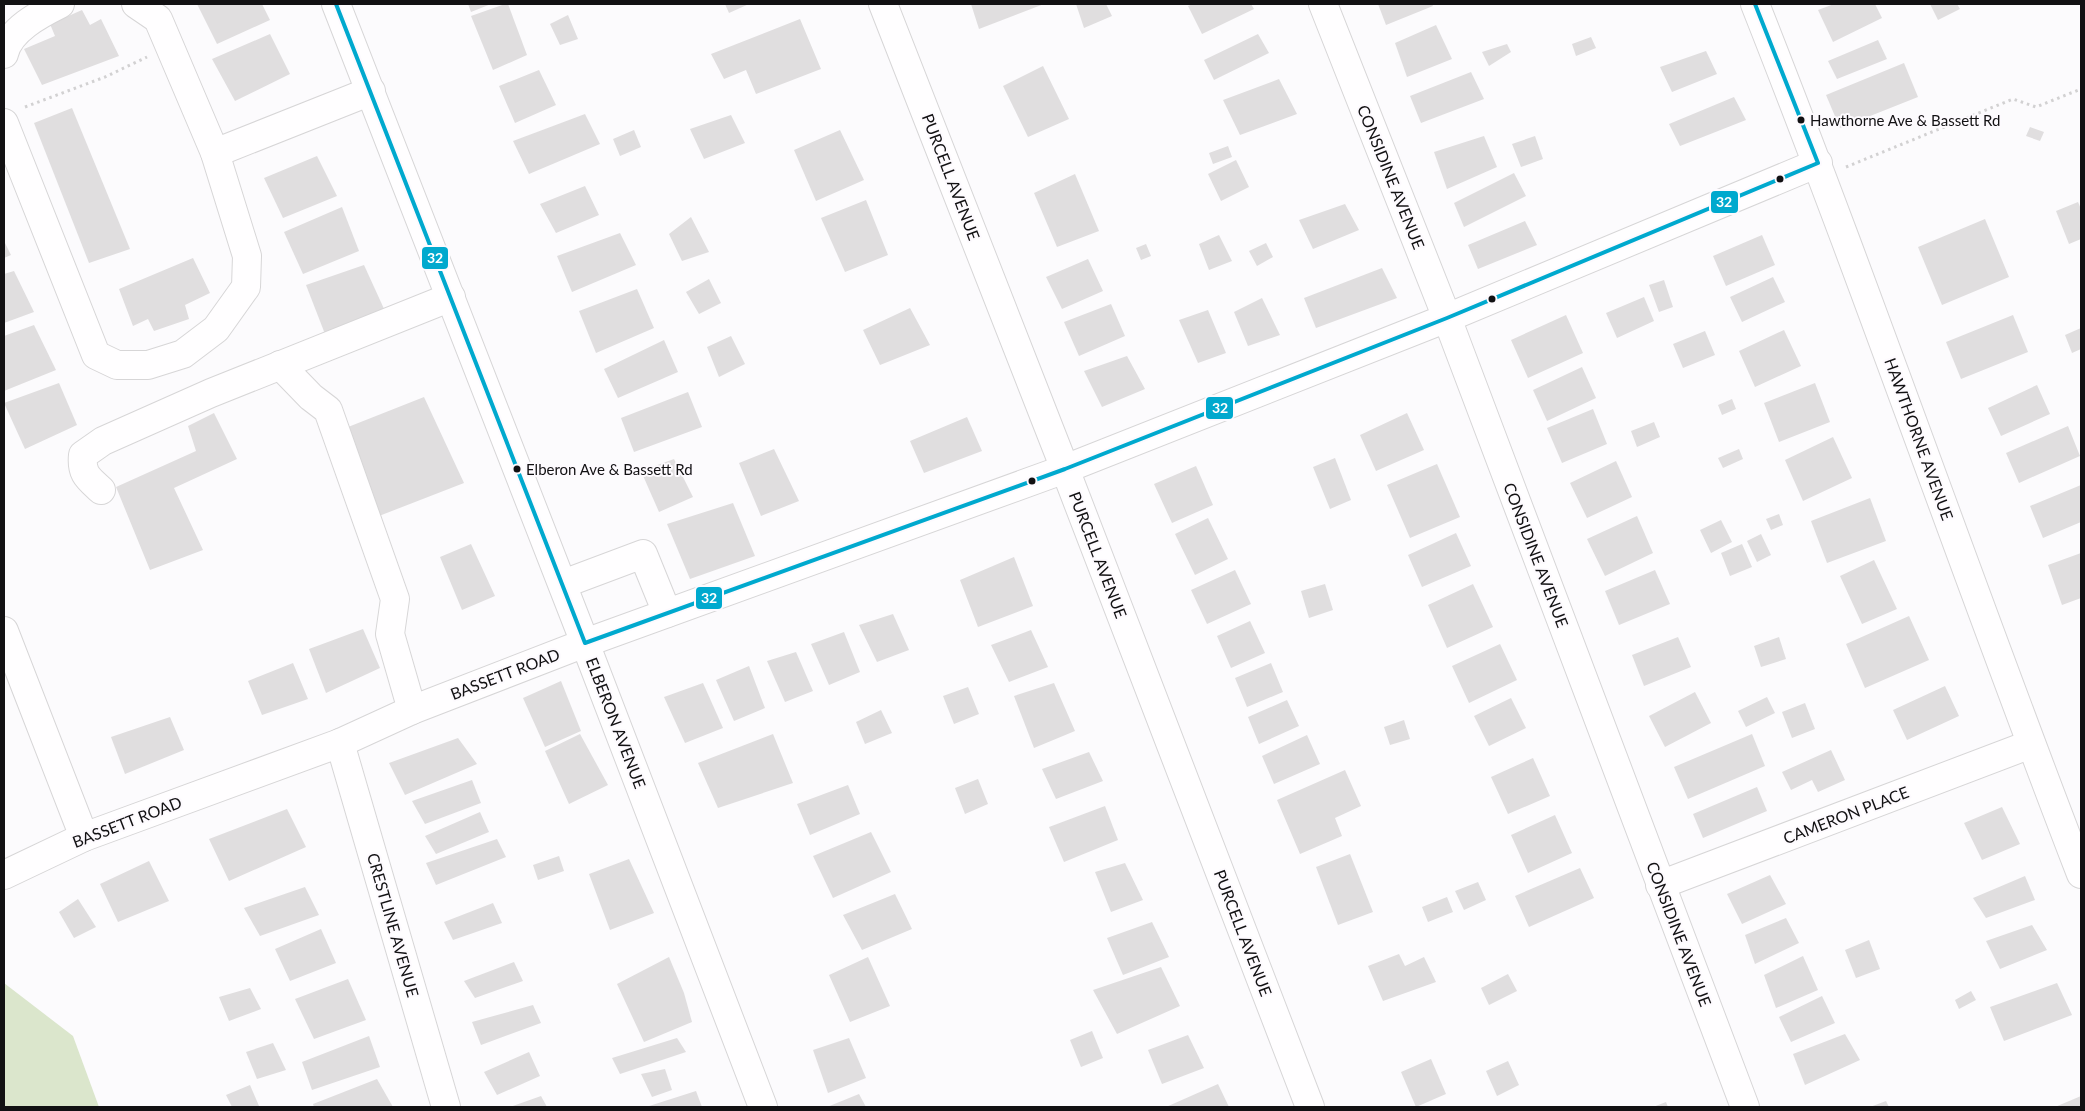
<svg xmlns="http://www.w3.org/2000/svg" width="2085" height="1111" font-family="Lato,sans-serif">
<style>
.forest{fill:#dbe6cc}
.building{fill:#e0dedf}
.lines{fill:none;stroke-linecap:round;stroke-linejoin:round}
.minor-casing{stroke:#d7d6d7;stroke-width:30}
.path{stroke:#d2d1d2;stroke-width:3;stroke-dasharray:2.5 4;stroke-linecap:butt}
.minor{stroke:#fffeff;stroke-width:28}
.bus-1-casing{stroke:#fdfafe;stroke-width:8}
.bus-1{stroke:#00a9ce;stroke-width:4}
.bus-dot{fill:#121113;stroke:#fdfafe;stroke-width:2}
.labels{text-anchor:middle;stroke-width:4;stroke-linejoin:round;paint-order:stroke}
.bus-label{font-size:15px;fill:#121113;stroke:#fdfafe;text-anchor:start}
.street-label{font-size:16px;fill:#121113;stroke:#fdfafe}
.line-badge{stroke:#fdfafe;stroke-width:2}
.badge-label{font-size:14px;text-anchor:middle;font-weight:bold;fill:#fff}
</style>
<rect width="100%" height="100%" fill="#fcfbfd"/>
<path class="forest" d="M4 983 73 1036 99 1107H4Z"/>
<g class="building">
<path d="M197 4H262L270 20 217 44Z"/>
<path d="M468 4H491L471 12Z"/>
<path d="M505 4H508L527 55 493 70 471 16Z"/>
<path d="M725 4H749L729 13Z"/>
<path d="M971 4H1044L979 29Z"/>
<path d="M1076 4H1106L1112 16 1084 28Z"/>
<path d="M1193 4H1251L1254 9 1202 34 1188 6Z"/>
<path d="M1378 4H1432L1433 6 1386 25Z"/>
<path d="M1834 4H1875L1882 18 1833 42 1818 10Z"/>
<path d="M1930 4H1957L1960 9 1938 20Z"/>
<path d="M82 10 90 25 101 19 119 56 42 85 24 49 55 36 50 24Z"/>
<path d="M568 15 578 39 560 45 550 24Z"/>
<path d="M800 19 821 69 756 94 746 70 724 79 711 54Z"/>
<path d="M1436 25 1452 59 1407 77 1395 43Z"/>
<path d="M270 34 290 74 235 101 212 59Z"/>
<path d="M1258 34 1269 53 1214 80 1204 60Z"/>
<path d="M1591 37 1596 48 1576 56 1572 44Z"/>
<path d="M1878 40 1887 59 1837 79 1828 61Z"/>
<path d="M1507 44 1511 52 1489 66 1482 52Z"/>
<path d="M1706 51 1717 74 1672 92 1660 67Z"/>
<path d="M1904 63 1918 97 1840 128 1826 95Z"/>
<path d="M1043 66 1069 119 1028 137 1003 86Z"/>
<path d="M539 70 556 105 515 123 499 86Z"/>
<path d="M1471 72 1484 99 1421 123 1410 96Z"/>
<path d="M1279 79 1297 114 1240 135 1223 100Z"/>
<path d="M1734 97 1746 120 1680 146 1669 124Z"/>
<path d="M72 108 130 249 89 263 34 123Z"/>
<path d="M585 114 600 144 529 174 513 141Z"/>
<path d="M731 115 745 143 704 159 690 129Z"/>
<path d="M2030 127 2044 132 2040 141 2026 136Z"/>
<path d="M634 130 641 147 620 156 613 139Z"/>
<path d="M840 130 864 180 816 201 794 150Z"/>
<path d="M1484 136 1497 167 1447 189 1434 152Z"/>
<path d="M1535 136 1543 159 1521 167 1512 144Z"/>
<path d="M1228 146 1232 157 1213 164 1209 153Z"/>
<path d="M317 156 337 196 283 218 264 178Z"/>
<path d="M1236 160 1249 187 1221 201 1208 174Z"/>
<path d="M1514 173 1526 196 1464 227 1454 203Z"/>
<path d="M1075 174 1099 231 1057 247 1034 193Z"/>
<path d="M585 186 599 215 556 233 540 204Z"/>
<path d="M866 200 888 255 845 272 821 218Z"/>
<path d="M2078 202 2081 209V239L2069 244 2056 211Z"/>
<path d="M1345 204 1359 230 1313 249 1299 220Z"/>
<path d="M342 207 359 251 303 274 284 232Z"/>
<path d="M691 217 709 252 682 261 669 234Z"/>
<path d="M1985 219 2009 277 1942 305 1918 247Z"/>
<path d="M1525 221 1537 245 1478 269 1468 245Z"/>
<path d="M620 233 636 265 572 292 557 256Z"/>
<path d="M1219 235 1232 261 1209 270 1199 244Z"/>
<path d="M1762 235 1775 265 1726 286 1713 256Z"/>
<path d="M4 241 11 255 4 258Z"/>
<path d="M1266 243 1273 257 1257 266 1249 251Z"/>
<path d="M1146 244 1151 256 1141 260 1136 248Z"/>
<path d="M193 258 210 293 185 305 189 319 154 331 148 319 133 326 119 289Z"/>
<path d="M1088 259 1103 291 1062 309 1046 277Z"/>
<path d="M364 265 385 311 325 334 306 285Z"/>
<path d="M1382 268 1397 298 1316 328 1304 298Z"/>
<path d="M14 271 34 312 4 323V274Z"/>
<path d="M1773 277 1785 302 1742 322 1730 297Z"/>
<path d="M709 279 721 303 699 314 686 292Z"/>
<path d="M1664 280 1673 307 1659 312 1649 285Z"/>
<path d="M637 289 654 328 596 353 579 311Z"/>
<path d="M1644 297 1654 321 1617 338 1606 313Z"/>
<path d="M1262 298 1280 335 1248 346 1234 312Z"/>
<path d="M1111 304 1125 336 1079 356 1064 322Z"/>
<path d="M910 308 930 345 880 365 863 330Z"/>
<path d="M1208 310 1226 353 1198 363 1179 320Z"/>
<path d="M1566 315 1583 353 1528 378 1511 340Z"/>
<path d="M2013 315 2028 352 1961 379 1946 342Z"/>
<path d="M34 325 56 370 4 391V336Z"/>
<path d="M2081 328V349L2072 353 2065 335Z"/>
<path d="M1784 330 1801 366 1755 387 1739 351Z"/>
<path d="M1705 331 1715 355 1683 368 1673 344Z"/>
<path d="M731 336 745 364 719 377 707 347Z"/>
<path d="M664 340 678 372 618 398 604 369Z"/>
<path d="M1127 356 1145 389 1102 407 1084 371Z"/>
<path d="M1582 367 1596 398 1547 421 1533 390Z"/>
<path d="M59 383 77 425 25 449 4 403Z"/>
<path d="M1815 383 1830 422 1779 442 1764 403Z"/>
<path d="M2037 385 2050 414 2001 436 1988 408Z"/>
<path d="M688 392 702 427 634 452 621 418Z"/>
<path d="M424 397 464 483 379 516 343 429Z"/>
<path d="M1732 399 1736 409 1722 415 1718 405Z"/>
<path d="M1593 409 1607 444 1562 463 1547 428Z"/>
<path d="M214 413 237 459 174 488 203 550 150 570 116 487 196 451 188 426Z"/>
<path d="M1407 413 1424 450 1376 471 1360 435Z"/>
<path d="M967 417 982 451 924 473 910 441Z"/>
<path d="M1654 422 1660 437 1637 447 1631 431Z"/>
<path d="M2068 426 2080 456 2019 483 2006 453Z"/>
<path d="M1833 437 1852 478 1803 501 1785 460Z"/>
<path d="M774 449 799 501 761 516 739 463Z"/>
<path d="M1739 449 1743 459 1723 468 1718 458Z"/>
<path d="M1335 458 1351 500 1330 509 1313 467Z"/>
<path d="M674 459 693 497 659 512 641 471Z"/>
<path d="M1616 461 1632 497 1587 518 1570 483Z"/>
<path d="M1437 464 1460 517 1410 538 1387 485Z"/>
<path d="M1196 466 1213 505 1172 523 1154 484Z"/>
<path d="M2081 485V522L2043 538 2030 506Z"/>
<path d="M1870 498 1886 541 1827 563 1811 521Z"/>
<path d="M733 503 755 556 690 579 667 524Z"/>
<path d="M1779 514 1783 525 1771 530 1766 519Z"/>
<path d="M1637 516 1653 553 1605 576 1587 539Z"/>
<path d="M1208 518 1228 559 1195 575 1175 534Z"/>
<path d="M1721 520 1732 542 1711 553 1700 530Z"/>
<path d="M1456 533 1471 566 1422 587 1408 555Z"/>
<path d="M1761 534 1771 555 1757 562 1747 541Z"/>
<path d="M471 544 495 596 462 610 440 557Z"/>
<path d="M1742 544 1752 567 1730 576 1721 553Z"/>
<path d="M2081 553V598L2062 605 2048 565Z"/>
<path d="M1014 557 1033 606 978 627 960 580Z"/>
<path d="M1874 560 1897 609 1862 624 1840 576Z"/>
<path d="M1235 570 1251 604 1207 624 1191 590Z"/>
<path d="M1655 570 1670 604 1619 625 1605 591Z"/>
<path d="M1325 584 1333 610 1309 618 1301 591Z"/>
<path d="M1473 584 1493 627 1447 648 1428 605Z"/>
<path d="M893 614 909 650 877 662 859 625Z"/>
<path d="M1909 616 1929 660 1865 688 1846 644Z"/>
<path d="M1250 621 1265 653 1231 668 1217 636Z"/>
<path d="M363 629 380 668 326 693 309 649Z"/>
<path d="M1031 630 1048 667 1009 682 991 645Z"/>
<path d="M844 632 860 672 829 685 811 644Z"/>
<path d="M1678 637 1691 667 1644 686 1632 655Z"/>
<path d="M1779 637 1786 659 1761 667 1754 646Z"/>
<path d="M1500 644 1517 680 1469 703 1452 666Z"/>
<path d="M796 652 813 691 785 702 767 661Z"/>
<path d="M293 663 308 699 262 715 248 681Z"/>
<path d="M1271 663 1283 692 1247 707 1235 678Z"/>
<path d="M749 666 765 708 734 721 716 680Z"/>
<path d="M561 681 581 731 545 747 523 698Z"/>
<path d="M703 683 723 728 685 743 664 697Z"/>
<path d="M1054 683 1075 731 1034 748 1014 696Z"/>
<path d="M1945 686 1959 716 1907 740 1893 710Z"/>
<path d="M968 687 979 714 954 724 943 696Z"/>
<path d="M1695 692 1711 723 1665 747 1649 716Z"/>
<path d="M1767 697 1775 713 1746 727 1738 711Z"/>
<path d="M1511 698 1526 728 1489 746 1474 716Z"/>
<path d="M1287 700 1299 726 1259 744 1248 717Z"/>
<path d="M1805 703 1815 729 1792 738 1782 712Z"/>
<path d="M881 710 892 733 865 744 856 722Z"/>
<path d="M170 717 184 750 125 774 111 737Z"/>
<path d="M1404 720 1410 739 1390 745 1384 727Z"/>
<path d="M580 734 608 785 569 804 545 751Z"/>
<path d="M773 734 793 783 718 808 698 763Z"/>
<path d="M1752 734 1765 766 1688 799 1674 767Z"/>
<path d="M1307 735 1320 764 1274 784 1262 756Z"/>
<path d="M458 738 477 764 405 795 389 763Z"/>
<path d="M1831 750 1845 780 1818 792 1812 780 1791 790 1782 772Z"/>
<path d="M1089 752 1103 781 1056 799 1042 769Z"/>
<path d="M1533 758 1550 796 1508 814 1491 777Z"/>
<path d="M1345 770 1361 806 1335 818 1342 836 1300 854 1277 800Z"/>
<path d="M978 779 988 804 965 814 955 788Z"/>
<path d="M472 780 481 803 425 824 412 801Z"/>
<path d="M848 785 860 814 810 835 797 804Z"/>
<path d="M1757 787 1767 811 1703 838 1693 814Z"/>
<path d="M1105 806 1118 840 1064 862 1049 827Z"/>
<path d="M2002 807 2020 844 1982 860 1964 823Z"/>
<path d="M287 809 306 847 229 881 209 839Z"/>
<path d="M480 812 489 832 436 854 425 836Z"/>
<path d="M1555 815 1572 853 1528 873 1511 835Z"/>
<path d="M871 832 891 872 833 898 813 856Z"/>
<path d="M497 839 506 857 436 885 426 863Z"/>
<path d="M1350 854 1373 912 1338 925 1316 867Z"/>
<path d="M559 856 564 871 538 880 533 865Z"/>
<path d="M629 859 654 913 610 930 589 874Z"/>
<path d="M149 861 169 901 118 922 100 884Z"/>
<path d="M1125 863 1143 900 1111 912 1095 872Z"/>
<path d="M1580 868 1594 898 1529 927 1515 896Z"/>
<path d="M1770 875 1786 904 1742 924 1727 894Z"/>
<path d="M2025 876 2035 900 1986 918 1973 898Z"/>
<path d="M1478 882 1486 900 1464 910 1455 891Z"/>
<path d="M305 887 319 915 260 936 244 908Z"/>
<path d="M895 894 912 929 862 950 843 915Z"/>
<path d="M1447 897 1453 912 1428 922 1422 907Z"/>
<path d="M78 899 96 927 74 938 59 912Z"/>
<path d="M493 903 502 923 453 940 444 922Z"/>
<path d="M1786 918 1799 943 1755 964 1745 935Z"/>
<path d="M1152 922 1169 957 1123 975 1107 938Z"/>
<path d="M2032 925 2047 950 2000 969 1986 941Z"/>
<path d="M321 929 336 963 290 981 275 949Z"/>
<path d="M1869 940 1880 969 1856 978 1845 950Z"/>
<path d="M1399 954 1405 966 1424 957 1436 982 1383 1001 1368 966Z"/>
<path d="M1803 956 1818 990 1776 1008 1764 975Z"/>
<path d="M669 957 684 993 692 1022 644 1042 617 984Z"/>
<path d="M868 957 890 1006 850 1022 829 975Z"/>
<path d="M514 962 523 981 475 998 464 981Z"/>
<path d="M1161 967 1180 1006 1117 1034 1093 990Z"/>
<path d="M1508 974 1517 991 1489 1005 1481 988Z"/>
<path d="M348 979 366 1020 314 1039 295 999Z"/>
<path d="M2057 983 2072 1015 2004 1041 1990 1007Z"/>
<path d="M250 988 261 1009 229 1021 219 997Z"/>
<path d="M1971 991 1976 1000 1959 1009 1955 1000Z"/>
<path d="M1822 996 1835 1023 1791 1042 1779 1017Z"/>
<path d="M533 1005 541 1023 481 1045 472 1022Z"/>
<path d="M1092 1031 1103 1058 1081 1067 1070 1040Z"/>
<path d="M1845 1034 1860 1060 1805 1085 1793 1054Z"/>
<path d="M1188 1035 1204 1068 1162 1084 1148 1050Z"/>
<path d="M369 1036 380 1067 312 1090 302 1062Z"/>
<path d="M677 1038 686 1052 620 1074 612 1058Z"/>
<path d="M849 1038 866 1078 828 1093 813 1050Z"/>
<path d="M273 1043 286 1070 257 1079 246 1052Z"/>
<path d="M529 1052 540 1076 497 1095 484 1072Z"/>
<path d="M1431 1059 1446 1094 1416 1107 1401 1072Z"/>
<path d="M1508 1061 1519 1085 1497 1096 1486 1071Z"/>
<path d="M665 1069 672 1090 652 1097 641 1074Z"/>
<path d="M377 1079 393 1107H314L313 1104Z"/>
<path d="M1218 1084 1229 1107H1166Z"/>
<path d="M250 1085 259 1106 232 1107 226 1095Z"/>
<path d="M696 1091 702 1107H646Z"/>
<path d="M859 1094 866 1107H827Z"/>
<path d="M541 1096 547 1107H510Z"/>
<path d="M2081 1096V1107H2055Z"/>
<path d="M1886 1101 1889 1107H1870Z"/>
<path d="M1666 1102 1668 1107H1653Z"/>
</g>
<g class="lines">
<g class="minor-casing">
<g id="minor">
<path d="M336 4 585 643 763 1107"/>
<path d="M883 4 1065 469 1310 1107"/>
<path d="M1323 4 1447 318 1745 1107"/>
<path d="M1755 4C1869 292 1969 585 2081 874"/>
<path d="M4 54C9 30 40 14 60 4"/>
<path d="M4 123 96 355 117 365H148L183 354 216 329 246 287 247 256 215 153 158 19 136 4"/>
<path d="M215 153 371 91"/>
<path d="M280 365 311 397 328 410 395 599 390 634 412 710"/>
<path d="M101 490C88 478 81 474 83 455L103 441 211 393 451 297"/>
<path d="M563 584 643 554 667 613"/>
<path d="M4 631 84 837"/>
<path d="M340 743 446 1107"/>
<path d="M4 875 84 837 340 743 412 710 585 643 1065 469 1447 318 1818 163"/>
<path d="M1660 885 2031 744"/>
</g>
</g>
<g class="path">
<path d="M25 107 105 77 147 57"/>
<path d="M1846 167 2013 99 2036 107 2081 89"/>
</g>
<use href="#minor" class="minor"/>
<g class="bus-1-casing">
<path id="bus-1" d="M336 4 585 643 1065 469 1447 318 1818 163 1755 4"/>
</g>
<use href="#bus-1" class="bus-1"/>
</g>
<g class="bus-dot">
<circle cx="1801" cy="120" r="4.5"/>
<circle cx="1780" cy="179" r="4.5"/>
<circle cx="1492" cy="299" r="4.5"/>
<circle cx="517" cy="469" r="4.5"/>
<circle cx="1032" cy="481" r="4.5"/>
</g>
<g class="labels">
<g class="bus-label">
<text x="1810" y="126">Hawthorne Ave &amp; Bassett Rd</text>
<text x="526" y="475">Elberon Ave &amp; Bassett Rd</text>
</g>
<g class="street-label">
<text transform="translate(951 177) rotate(69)" y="6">PURCELL AVENUE</text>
<text transform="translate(1391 177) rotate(68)" y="6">CONSIDINE AVENUE</text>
<text transform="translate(1919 439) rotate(70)" y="6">HAWTHORNE AVENUE</text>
<text transform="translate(1098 555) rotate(69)" y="6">PURCELL AVENUE</text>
<text transform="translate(1536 555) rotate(69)" y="6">CONSIDINE AVENUE</text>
<text transform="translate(505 674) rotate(-21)" y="6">BASSETT ROAD</text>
<text transform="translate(616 723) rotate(69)" y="6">ELBERON AVENUE</text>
<text transform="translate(1846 815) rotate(-21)" y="6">CAMERON PLACE</text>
<text transform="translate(127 822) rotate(-21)" y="6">BASSETT ROAD</text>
<text transform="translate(393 925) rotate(74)" y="6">CRESTLINE AVENUE</text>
<text transform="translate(1243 933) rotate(69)" y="6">PURCELL AVENUE</text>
<text transform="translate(1679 934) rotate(69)" y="6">CONSIDINE AVENUE</text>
</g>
</g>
<g class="line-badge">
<rect x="1710" y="190" width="29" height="24" rx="5" fill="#00a9ce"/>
<rect x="421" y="246" width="28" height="24" rx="5" fill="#00a9ce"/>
<rect x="1205" y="396" width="29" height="24" rx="5" fill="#00a9ce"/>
<rect x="695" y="586" width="28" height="24" rx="5" fill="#00a9ce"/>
</g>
<g class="badge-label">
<text x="1724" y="207">32</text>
<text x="435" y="263">32</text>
<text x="1220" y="413">32</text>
<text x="709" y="603">32</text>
</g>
<rect width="2085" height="1111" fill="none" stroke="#121113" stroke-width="10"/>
</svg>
